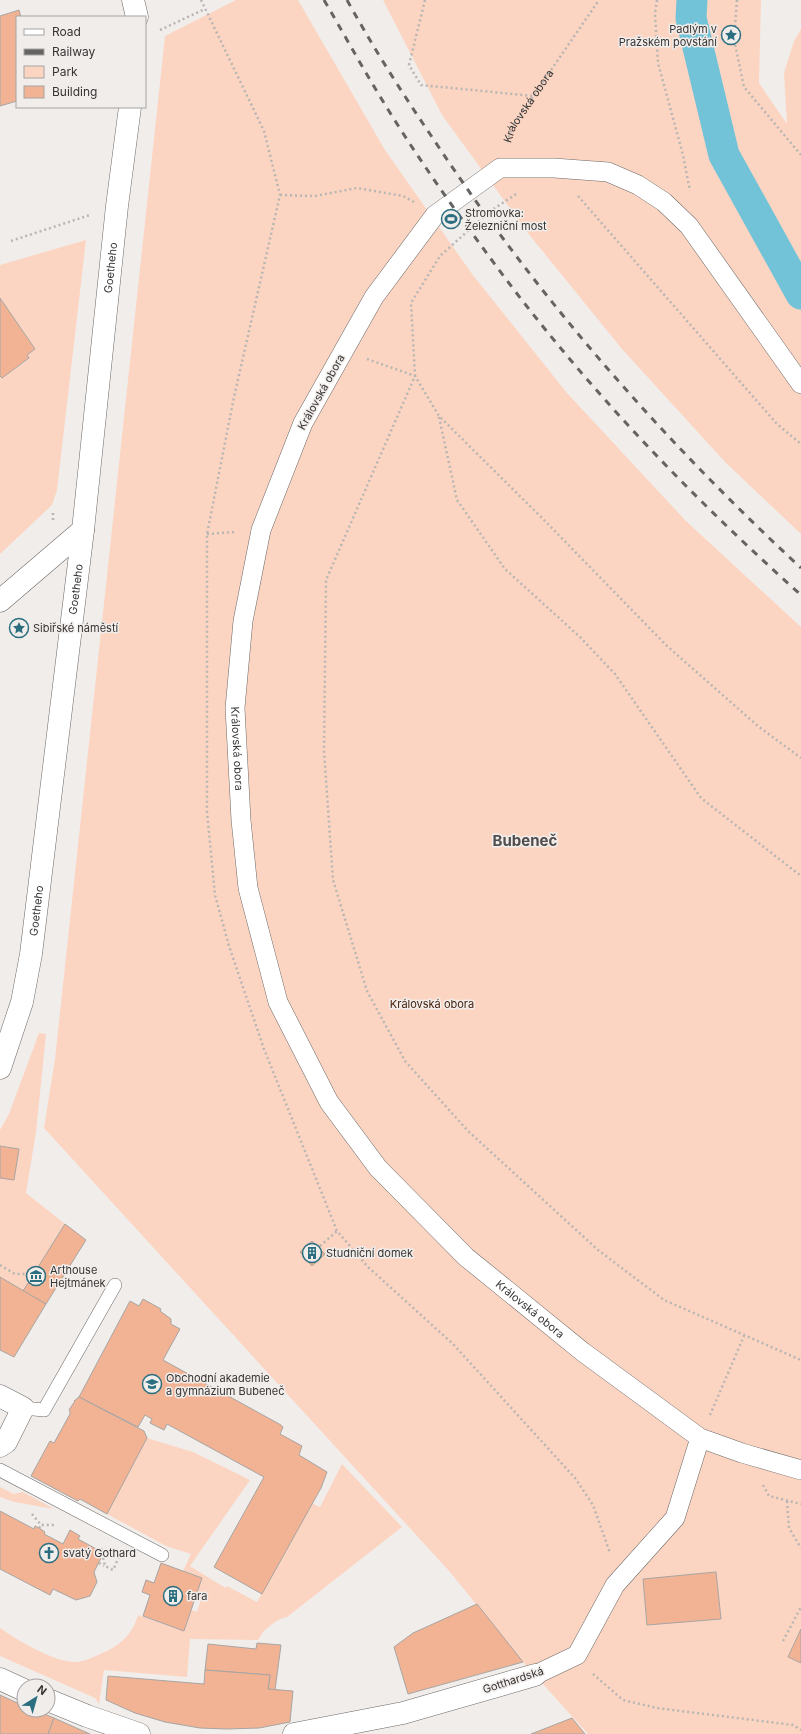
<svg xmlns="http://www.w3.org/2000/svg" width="801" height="1734" font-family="Inter,sans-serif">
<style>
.green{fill:#fcd5c2}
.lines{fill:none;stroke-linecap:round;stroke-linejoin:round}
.canal{stroke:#73c3d8;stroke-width:31}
.building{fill:#f1b394;stroke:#a8a5a3}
.service-casing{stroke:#6c6967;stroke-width:14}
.pedestrian-casing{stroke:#6c6967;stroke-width:20}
.minor-casing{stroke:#6c6967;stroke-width:23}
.tertiary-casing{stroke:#6c6967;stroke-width:23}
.path{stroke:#b8b5b3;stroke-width:2.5;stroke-dasharray:2 3;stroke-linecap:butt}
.service{stroke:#fff;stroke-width:13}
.pedestrian{stroke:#fff;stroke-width:19}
.minor{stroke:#fff;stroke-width:22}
.tertiary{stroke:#fff;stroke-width:22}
.rail{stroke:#666463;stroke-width:3;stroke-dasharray:7 7;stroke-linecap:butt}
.labels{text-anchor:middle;stroke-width:3;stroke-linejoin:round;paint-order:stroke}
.poi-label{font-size:11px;fill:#363534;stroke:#f1edeb;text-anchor:start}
.street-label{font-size:11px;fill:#363534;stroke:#f1edeb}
.park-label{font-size:11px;fill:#431c06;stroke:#f1edeb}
.district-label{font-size:15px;font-weight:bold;fill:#504d4c;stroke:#f1edeb}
</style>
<rect width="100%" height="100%" fill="#f1edeb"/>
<g class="green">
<path d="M236 0H298L385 150 472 274 567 393 686 521 801 627V1734H588L523 1662 450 1572 44 1128 55 1059 165 36Z"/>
<path d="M383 0H761L759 83 787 124 784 73 794 41 801 29V534L725 462 622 349 527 232 442 115Z"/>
<path d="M86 240 57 490 52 505 0 554V376L2 378 29 359 27 355 35 349 0 298V265Z"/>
<path d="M39 1033 46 1034 36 1132 26 1193 65 1224 23 1291 0 1277V1178L14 1180 19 1149 0 1146V1130L9 1114Z"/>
<path d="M147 1438 193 1452 250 1480 190 1566C202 1573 213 1581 226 1588L227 1586 257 1602 311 1503 320 1507 342 1464 402 1527 287 1617C279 1618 271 1625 265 1630 261 1633 261 1637 258 1640L190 1639 187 1677 104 1670 99 1704 95 1698 0 1656V1628C17 1640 54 1662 75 1662 86 1662 97 1655 107 1651 122 1644 134 1631 138 1615L184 1631 191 1610 197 1612 201 1599 195 1598 202 1578 183 1571 191 1554 166 1546 107 1514Z"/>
<path d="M0 1487 14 1494 23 1492 54 1509 14 1502 0 1497Z"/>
</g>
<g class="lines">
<path class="canal" d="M692 0 691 18 724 155 801 294"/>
</g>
<g class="building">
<path d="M19 10 21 17H17V101L0 106V16Z"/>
<path d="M0 298 35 349 27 355 29 358 2 378 0 376Z"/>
<path d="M0 1146 19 1149 14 1180 0 1178Z"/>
<path d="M65 1224 86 1240 46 1304 23 1291Z"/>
<path d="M312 1241 325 1254 312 1266 300 1252Z"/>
<path d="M0 1277 46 1304 14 1357 0 1350Z"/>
<path d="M143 1299 161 1309 160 1311 171 1319V1324L180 1329 163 1360 281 1425 283 1427 280 1434 302 1446 299 1455 327 1472 321 1488 262 1594 214 1567 264 1477 167 1424 164 1430 150 1423 152 1419 145 1415 138 1427 79 1397 130 1301 139 1306Z"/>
<path d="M79 1397 144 1431 147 1438 107 1514 80 1499 78 1501 31 1476 50 1441 54 1443 70 1414V1411L69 1410 75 1401H74Z"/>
<path d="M0 1511 34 1529 35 1526 39 1528 45 1532 44 1534 63 1544 70 1530 80 1536 78 1539 100 1551 97 1556 101 1558 94 1572 97 1582 90 1596 76 1600 53 1589 50 1595 0 1569Z"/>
<path d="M161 1563 202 1578 184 1631 143 1616 150 1595 142 1592 146 1580 154 1583Z"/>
<path d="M716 1572 721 1619 647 1625 643 1579Z"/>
<path d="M477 1604 523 1662 408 1694 394 1647 413 1633Z"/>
<path d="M801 1629V1663L788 1657Z"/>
<path d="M257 1643 281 1645 275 1690 268 1689 270 1675 205 1670 208 1644 256 1649Z"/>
<path d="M205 1670 270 1675 268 1689 293 1691 290 1722 259 1728 227 1729 200 1728 165 1722 135 1713 106 1700 108 1676 204 1684Z"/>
<path d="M0 1695 24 1706V1710H35L54 1718 48 1734H0Z"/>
<path d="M54 1718 90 1734H48Z"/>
<path d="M572 1718 585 1734H531Z"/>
</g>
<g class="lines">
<g class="service-casing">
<g id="service">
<path d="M23 1408 44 1410 115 1285"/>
<path d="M0 1470 162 1555"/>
</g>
</g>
<g class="pedestrian-casing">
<g id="pedestrian">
<path id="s2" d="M801 384 689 226 664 202 638 185 608 172 554 168H500L435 215 374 297 303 423 261 530 243 621 235 708 241 820 248 888 278 1002 329 1102 378 1168 466 1257 583 1352 700 1438 742 1453 801 1470"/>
<path d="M535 1675 577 1655 615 1585 675 1518 700 1438"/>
</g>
</g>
<g class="minor-casing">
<g id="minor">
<path id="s3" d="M0 1068 22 1002 31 954 83 530"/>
<path d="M0 1396 23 1408 6 1442 0 1446"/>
<path d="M0 1679 24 1690"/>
<path d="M48 1700 87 1716 139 1734"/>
<path d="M294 1734 403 1713 535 1675"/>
</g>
</g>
<g class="tertiary-casing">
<g id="tertiary">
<path d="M133 0 137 17"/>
<path id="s4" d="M0 601 83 530 117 206 130 107"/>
</g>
</g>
<g class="path">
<path d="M201 0 264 131 280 195 234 397 207 534V812L215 895 229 946 264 1049 337 1231 368 1267 453 1344 575 1478 593 1505 610 1553"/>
<path d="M425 0 409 65 421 85 533 96"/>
<path d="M657 0 655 14 658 63 683 155 690 191"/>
<path d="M737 0 734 39 744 87 801 155"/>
<path d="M160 30 205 9"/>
<path id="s1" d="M507 142 512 127 599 0"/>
<path d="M516 194 489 212 440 256 411 303 415 376 326 580 324 751 333 880 367 991 405 1061 468 1131 598 1250 664 1300 801 1360"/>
<path d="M280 195 315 196 357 188 403 196 414 202"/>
<path d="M578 196 777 424 801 444"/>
<path d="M11 241 90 215"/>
<path d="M367 359 415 376 439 416 547 523 667 646 759 727 801 758"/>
<path d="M439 417 457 500 505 569 580 637 615 674 701 798 801 876"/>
<path d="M53 520V510"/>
<path d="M207 534 234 532"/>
<path d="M320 1246 337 1231"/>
<path d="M0 1265 15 1274H33"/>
<path d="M710 1415 744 1336"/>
<path d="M763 1485 769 1496 801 1504"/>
<path d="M787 1501 789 1528 801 1548"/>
<path d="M32 1514 41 1525H56"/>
<path d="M39 1528 41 1525"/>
<path d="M101 1548 105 1566 113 1570 119 1557"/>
<path d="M99 1563 104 1566"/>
<path d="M783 1641 801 1607"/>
<path d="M593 1674 623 1700 657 1708 793 1725 801 1730"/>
</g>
<use href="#service" class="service"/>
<use href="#pedestrian" class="pedestrian"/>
<use href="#minor" class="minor"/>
<use href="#tertiary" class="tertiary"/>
<g class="rail">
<path d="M324 0C344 34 363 69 384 103 417 157 454 209 491 259 581 382 687 493 801 595"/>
<path d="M347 0C373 47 402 93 432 137 538 298 660 437 801 568"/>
</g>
</g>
<defs>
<g id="sight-ring" transform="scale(1)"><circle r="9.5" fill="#f1edeb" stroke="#2a6e7f" stroke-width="1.5"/><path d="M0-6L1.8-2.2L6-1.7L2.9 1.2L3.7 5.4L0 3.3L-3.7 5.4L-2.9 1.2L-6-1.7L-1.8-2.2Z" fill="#2a6e7f"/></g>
<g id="stadium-ring" transform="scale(1)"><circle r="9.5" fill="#f1edeb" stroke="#2a6e7f" stroke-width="1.5"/><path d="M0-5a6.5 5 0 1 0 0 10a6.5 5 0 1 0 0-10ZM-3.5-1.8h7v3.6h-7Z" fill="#2a6e7f"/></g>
<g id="building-ring" transform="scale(1)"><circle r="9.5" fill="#f1edeb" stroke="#2a6e7f" stroke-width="1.5"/><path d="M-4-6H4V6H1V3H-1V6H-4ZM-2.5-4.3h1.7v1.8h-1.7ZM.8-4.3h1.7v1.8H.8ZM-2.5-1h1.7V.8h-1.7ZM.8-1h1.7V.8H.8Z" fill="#2a6e7f"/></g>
<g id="museum-ring" transform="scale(1)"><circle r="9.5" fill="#f1edeb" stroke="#2a6e7f" stroke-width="1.5"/><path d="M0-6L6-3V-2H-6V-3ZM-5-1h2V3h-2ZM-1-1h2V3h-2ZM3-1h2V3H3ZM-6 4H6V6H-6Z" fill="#2a6e7f"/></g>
<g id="school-ring" transform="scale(1)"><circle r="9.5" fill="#f1edeb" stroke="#2a6e7f" stroke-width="1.5"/><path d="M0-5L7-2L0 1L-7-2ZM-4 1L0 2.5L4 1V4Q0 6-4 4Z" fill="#2a6e7f"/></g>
<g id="church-ring" transform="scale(1)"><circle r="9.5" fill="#f1edeb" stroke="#2a6e7f" stroke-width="1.5"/><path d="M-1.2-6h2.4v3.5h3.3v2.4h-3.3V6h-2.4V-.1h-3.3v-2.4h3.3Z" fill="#2a6e7f"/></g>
</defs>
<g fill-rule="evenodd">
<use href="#sight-ring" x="731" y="35"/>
<use href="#stadium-ring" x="451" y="219"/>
<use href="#sight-ring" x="19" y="628"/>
<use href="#building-ring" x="312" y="1253"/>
<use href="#museum-ring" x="36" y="1276"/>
<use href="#school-ring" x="152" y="1384"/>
<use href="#church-ring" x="49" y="1553"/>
<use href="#building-ring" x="173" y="1596"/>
</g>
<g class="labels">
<g class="poi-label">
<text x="717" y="33" text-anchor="end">Padlým v<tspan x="717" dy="13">Pražském povstání</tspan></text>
<text x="465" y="217">Stromovka:<tspan x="465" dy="13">Železniční most</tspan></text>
<text x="33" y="632">Sibiřské náměstí</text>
<text x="326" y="1257">Studniční domek</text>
<text x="50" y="1274">Arthouse<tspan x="50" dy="13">Hejtmánek</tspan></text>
<text x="166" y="1382">Obchodní akademie<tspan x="166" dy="13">a gymnázium Bubeneč</tspan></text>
<text x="63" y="1557">svatý Gothard</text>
<text x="187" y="1600">fara</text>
</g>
<g class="street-label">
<text dy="4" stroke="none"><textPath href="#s1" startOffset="42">Královská obora</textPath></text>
<text dy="4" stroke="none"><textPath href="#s4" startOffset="373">Goetheho</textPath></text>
<text transform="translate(321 392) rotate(-61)" y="4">Královská obora</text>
<text dy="4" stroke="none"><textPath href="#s3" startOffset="486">Goetheho</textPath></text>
<text dy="4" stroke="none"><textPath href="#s2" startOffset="1063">Královská obora</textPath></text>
<text dy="4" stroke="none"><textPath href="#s3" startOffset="162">Goetheho</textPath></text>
<text dy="4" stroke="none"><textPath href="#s2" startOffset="1723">Královská obora</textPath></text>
<text transform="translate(513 1680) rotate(-18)" y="4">Gotthardská</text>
</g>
<g class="park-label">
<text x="432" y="1008">Královská obora</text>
</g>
<g class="district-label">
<text x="525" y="846">Bubeneč</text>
</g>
</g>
<rect x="16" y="16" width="130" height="92" fill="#f1edeb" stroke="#a6a3a2"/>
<rect x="24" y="29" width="20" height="6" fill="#ffffff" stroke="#a6a3a2"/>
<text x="52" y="36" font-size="12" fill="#363534">Road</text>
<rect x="24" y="49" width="20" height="6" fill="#666463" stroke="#a6a3a2"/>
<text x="52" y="56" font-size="12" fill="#363534">Railway</text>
<rect x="24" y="66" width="20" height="12" fill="#fcd5c2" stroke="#a6a3a2"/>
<text x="52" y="76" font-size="12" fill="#363534">Park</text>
<rect x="24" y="86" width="20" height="12" fill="#f1b394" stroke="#a6a3a2"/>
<text x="52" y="96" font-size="12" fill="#363534">Building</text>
<g transform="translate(36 1698) rotate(37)"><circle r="19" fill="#f1edeb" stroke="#a6a3a2"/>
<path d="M0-3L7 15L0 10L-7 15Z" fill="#2a6e7f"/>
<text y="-6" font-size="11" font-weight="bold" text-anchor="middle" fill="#363534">N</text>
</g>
</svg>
